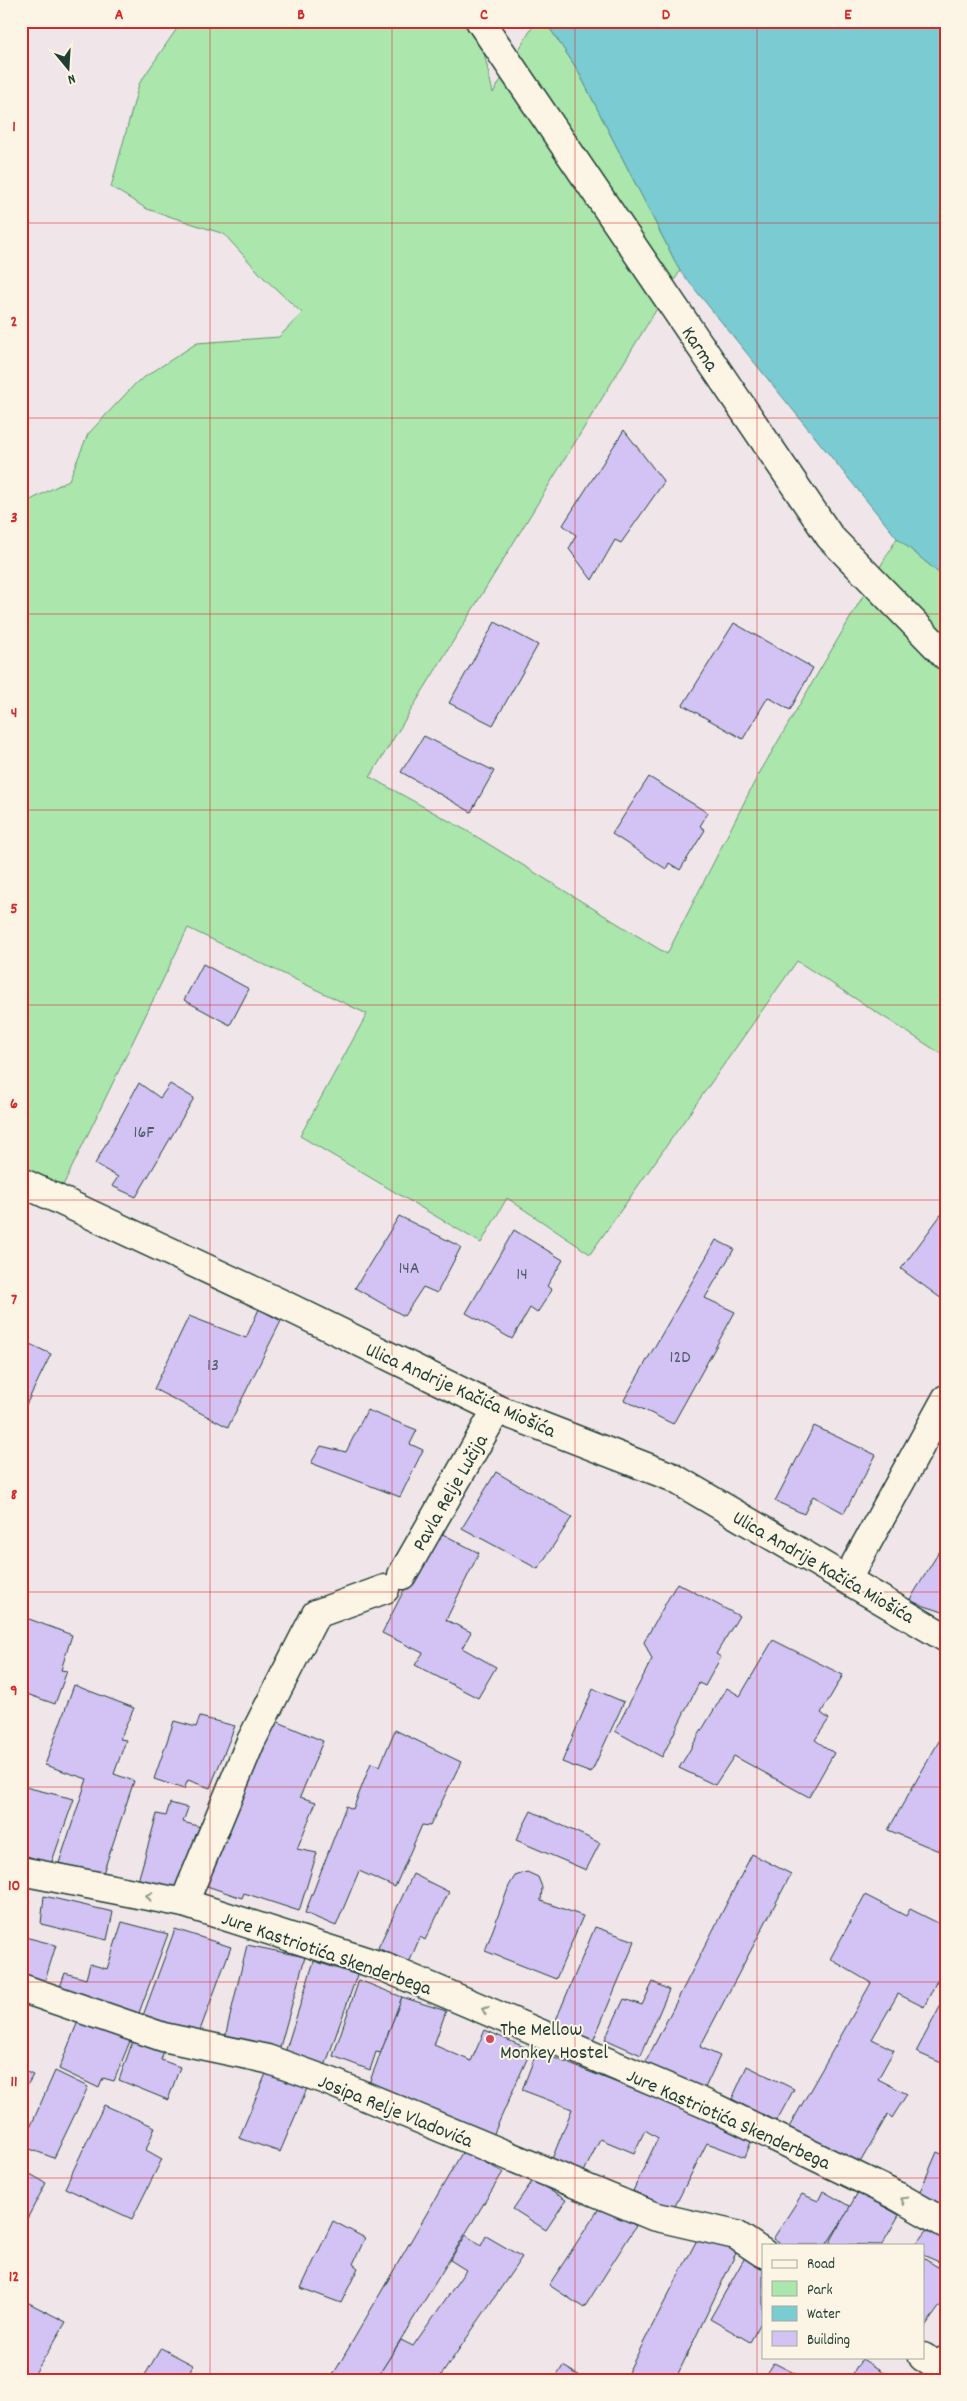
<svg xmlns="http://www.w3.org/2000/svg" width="967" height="2401" font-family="Dekko,sans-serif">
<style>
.green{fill:#abe6ac;stroke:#659270}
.water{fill:#7acbd2;stroke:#569293}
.building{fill:#d3c3f5;stroke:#1f3d34}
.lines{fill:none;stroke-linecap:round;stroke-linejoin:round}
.street-casing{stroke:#1f3d34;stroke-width:31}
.street{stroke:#fcf5e5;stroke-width:28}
.oneway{stroke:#8e998c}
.grid{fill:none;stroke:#d62828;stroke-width:1;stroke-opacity:0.55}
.poi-dot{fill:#d1495b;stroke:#fcf5e5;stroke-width:2}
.labels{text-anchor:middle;stroke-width:4;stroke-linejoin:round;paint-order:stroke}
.number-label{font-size:18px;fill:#4c5e64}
.street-label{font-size:20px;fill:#1f3d34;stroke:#fcf5e5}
.poi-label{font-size:20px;fill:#1f3d34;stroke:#fcf5e5;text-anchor:start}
.neatline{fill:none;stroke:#d62828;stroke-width:2}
.grid-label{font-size:16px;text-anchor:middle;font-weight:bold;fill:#d62828}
</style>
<rect width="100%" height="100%" fill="#f0e6ea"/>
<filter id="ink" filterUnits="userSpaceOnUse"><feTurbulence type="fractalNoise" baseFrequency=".02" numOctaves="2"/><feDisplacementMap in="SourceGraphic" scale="10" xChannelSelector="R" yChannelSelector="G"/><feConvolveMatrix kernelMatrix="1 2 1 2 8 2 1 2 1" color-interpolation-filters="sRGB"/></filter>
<g filter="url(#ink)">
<path class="green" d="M182 21H477L493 93 536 21H545L577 69 680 271 370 777 469 832 667 954 756 779 897 538 946 579V1057L797 961 590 1254 507 1198 481 1243 300 1136 367 1014 188 928 57 1198 21 1182V505L69 480 88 434 137 382 197 343 279 337 302 313 264 278 224 234 147 209 111 187 139 84Z"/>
<path class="water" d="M545 21H946V579L897 538 680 271 577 69Z"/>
<g class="building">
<path d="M624 430 664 482 621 543 615 540 592 580 569 549 576 535 563 525Z"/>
<path d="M495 622 538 645 493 725 449 703Z"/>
<path d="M734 623 813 668 790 710 768 697 743 739 683 705Z"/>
<path d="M424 736 494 771 471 812 401 772Z"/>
<path d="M649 777 708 813 700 826 705 830 680 870 669 863 666 869 612 834Z"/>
<path d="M203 964 249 989 230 1025 184 1000Z"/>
<path d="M139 1083 160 1098 170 1084 194 1098 136 1197 112 1186 118 1177 95 1164Z"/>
<path d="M946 1208V1302L901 1269Z"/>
<path d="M399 1216 461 1247 437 1293 423 1287 404 1316 355 1288Z"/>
<path d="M514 1230 563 1260 547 1286 552 1290 537 1313 530 1308 512 1339 466 1313Z"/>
<path d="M716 1240 734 1249 705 1298 735 1312 673 1424 624 1400Z"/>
<path d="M259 1309 281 1321 228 1427 154 1389 189 1316 246 1338Z"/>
<path d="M21 1340 51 1354 21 1415Z"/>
<path d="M367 1410 417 1430 410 1444 423 1450 400 1497 311 1463 321 1446 346 1452Z"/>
<path d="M814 1426 876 1455 844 1513 813 1496 804 1514 775 1501Z"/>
<path d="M496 1472 572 1517 538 1569 462 1528Z"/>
<path d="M435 1530 479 1553 446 1620 471 1632 462 1648 496 1667 478 1698 415 1665 423 1653 382 1633Z"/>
<path d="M939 1552 946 1555V1613L909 1601Z"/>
<path d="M677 1583 739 1616 716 1654 721 1657 705 1686 699 1683 662 1757 615 1731 652 1659 644 1642Z"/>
<path d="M21 1616 72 1635 61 1670 67 1671 55 1704 21 1692Z"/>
<path d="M773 1640 843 1675 821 1713 829 1719 815 1740 834 1753 809 1797 734 1756 715 1785 679 1768 727 1688 740 1696Z"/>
<path d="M74 1685 134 1708 120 1739 126 1740 114 1774 134 1781 102 1876 59 1863 87 1779 45 1765Z"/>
<path d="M593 1689 624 1702 591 1773 562 1762Z"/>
<path d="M200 1717 235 1726 210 1788 188 1780 184 1789 154 1779 174 1721 196 1727Z"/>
<path d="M269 1718 323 1741 300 1797 316 1802 297 1849 317 1853 299 1911 244 1893 242 1898 201 1884Z"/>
<path d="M946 1729V1836L939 1851 888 1830Z"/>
<path d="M395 1730 461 1762 430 1826 422 1825 395 1887 359 1871 336 1926 305 1913 346 1806 353 1809 371 1763 380 1766Z"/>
<path d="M21 1786 74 1799 51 1864 21 1854Z"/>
<path d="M170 1803 188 1808 183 1822 208 1829 181 1895 136 1888 157 1814 166 1816Z"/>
<path d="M531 1811 600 1843 586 1870 516 1840Z"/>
<path d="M752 1854 791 1874 700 2047 720 2056 703 2092 643 2067Z"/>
<path d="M527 1872 538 1877 542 1887 541 1901 583 1916 556 1979 485 1951 509 1886 515 1876Z"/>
<path d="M413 1874 449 1892 425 1940 420 1937 409 1963 378 1948Z"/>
<path d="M865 1895 906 1916 910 1909 946 1927V1962L924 2007 898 1994 872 2039 894 2050 878 2079 907 2094 892 2118 888 2114 858 2166 788 2129 871 1983 830 1959Z"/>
<path d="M44 1896 113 1912 107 1940 41 1924Z"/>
<path d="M122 1922 168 1934 136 2021 56 1998 65 1973 86 1979 90 1964 107 1969Z"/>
<path d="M595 1927 635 1941 591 2046 553 2027Z"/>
<path d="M175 1929 231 1947 196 2041 141 2021Z"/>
<path d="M21 1936 56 1945 44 1984 21 1979Z"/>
<path d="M247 1945 305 1957 277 2058 223 2046Z"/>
<path d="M314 1961 357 1975 323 2072 283 2059Z"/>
<path d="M359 1980 402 1997 381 2053 376 2052 370 2070 333 2056Z"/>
<path d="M653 1982 669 1990 641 2055 605 2039 624 1999 642 2005Z"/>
<path d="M402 1997 446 2011 434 2045 471 2061 485 2030 531 2050 491 2140 368 2086Z"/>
<path d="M941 2005 946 2007V2065L916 2052Z"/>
<path d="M82 2011 134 2031 114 2081 103 2078 99 2088 59 2069Z"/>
<path d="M136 2032 166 2044 161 2060 180 2067 168 2100 119 2080Z"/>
<path d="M537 2051 753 2137 745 2157 707 2143 673 2210 633 2191 658 2138 645 2130 634 2153 600 2139 579 2182 548 2169 572 2109 522 2090Z"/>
<path d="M270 2064 311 2079 280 2152 239 2138Z"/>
<path d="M747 2066 794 2089 776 2122 732 2099Z"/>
<path d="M21 2069 33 2075 21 2096Z"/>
<path d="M55 2071 88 2087 54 2158 22 2146Z"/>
<path d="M104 2105 155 2127 146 2150 162 2159 132 2219 65 2188Z"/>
<path d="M463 2151 503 2172 376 2380H330Z"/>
<path d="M937 2152 946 2156V2212L918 2196Z"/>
<path d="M21 2169 46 2183 21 2230Z"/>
<path d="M533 2180 566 2200 546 2230 513 2209Z"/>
<path d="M823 2191 851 2207 826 2245H782L773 2239 802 2194 818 2201Z"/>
<path d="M858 2192 899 2215 882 2245 829 2244Z"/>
<path d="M602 2204 636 2226 584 2308 549 2285Z"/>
<path d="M333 2221 365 2238 353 2264 358 2268 341 2303 301 2288Z"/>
<path d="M928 2228 946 2236V2265L923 2255V2245H915Z"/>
<path d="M701 2232 738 2249 675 2380H624Z"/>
<path d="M466 2235 481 2246 486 2236 522 2257 438 2380 376 2379 401 2340 413 2346 466 2270 450 2260Z"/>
<path d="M748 2252 763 2261V2319L750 2342 710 2319Z"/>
<path d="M923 2258 946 2272V2298L923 2329Z"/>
<path d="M21 2299 66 2322 31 2380H21Z"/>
<path d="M161 2348 193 2365 185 2380H142Z"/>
<path d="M862 2359 897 2380H849Z"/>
<path d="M774 2363 796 2374 792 2380H763Z"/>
<path d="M563 2366 587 2380H554Z"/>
</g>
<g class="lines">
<g class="street-casing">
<g id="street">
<path d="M480 21 830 537 946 656"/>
<path d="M21 1182 278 1302 497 1409 672 1477 946 1638"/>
<path d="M402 1575 497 1409"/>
<path d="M847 1579 946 1399"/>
<path d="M21 1871 184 1903 384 1967 715 2108 897 2196 946 2224"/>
<path d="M184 1903 251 1741 316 1614 385 1589"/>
<path d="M21 1988 163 2037 267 2059 331 2082 653 2216 736 2235 763 2253"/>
<path d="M923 2357 938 2367 946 2360"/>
</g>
</g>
<use href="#street" class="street"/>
</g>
<defs><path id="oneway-chevron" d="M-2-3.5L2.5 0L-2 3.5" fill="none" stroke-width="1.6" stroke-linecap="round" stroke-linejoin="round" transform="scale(1.25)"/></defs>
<g class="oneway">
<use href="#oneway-chevron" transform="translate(149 1896) rotate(-169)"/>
<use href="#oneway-chevron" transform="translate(485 2010) rotate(-157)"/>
<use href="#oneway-chevron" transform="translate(904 2200) rotate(-150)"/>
</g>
</g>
<path class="grid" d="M210 21V2380M392 21V2380M575 21V2380M757 21V2380M21 223H946M21 418H946M21 614H946M21 810H946M21 1005H946M21 1200H946M21 1396H946M21 1592H946M21 1787H946M21 1982H946M21 2178H946"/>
<circle class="poi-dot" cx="490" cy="2039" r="5"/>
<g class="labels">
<g class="number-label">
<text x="144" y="1137">16F</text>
<text x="409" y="1273">14A</text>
<text x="522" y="1279">14</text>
<text x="680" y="1362">12D</text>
<text x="213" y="1370">13</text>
</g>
<g class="street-label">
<text transform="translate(701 348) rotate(56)" y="7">Karma</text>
<text transform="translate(461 1389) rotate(24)" y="7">Ulica Andrije Kačića Miošića</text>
<text transform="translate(449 1492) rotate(-60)" y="7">Pavla Relje Lučija</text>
<text transform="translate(824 1566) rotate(30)" y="7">Ulica Andrije Kačića Miošića</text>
<text transform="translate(327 1952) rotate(19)" y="7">Jure Kastriotića Skenderbega</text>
<text transform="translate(396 2110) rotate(22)" y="7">Josipa Relje Vladovića</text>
<text transform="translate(729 2118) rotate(24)" y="7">Jure Kastriotića Skenderbega</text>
</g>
<g class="poi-label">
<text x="500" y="2035">The Mellow<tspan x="500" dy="23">Monkey Hostel</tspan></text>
</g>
</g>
<rect width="967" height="2401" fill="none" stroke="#fcf5e5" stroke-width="55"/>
<rect x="762" y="2244" width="162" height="115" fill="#fcf5e5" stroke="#a4ab9e"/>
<rect x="772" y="2260" width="25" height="8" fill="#fcf5e5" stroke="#a4ab9e"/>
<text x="807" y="2268" font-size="15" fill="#1f3d34">Road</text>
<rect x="772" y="2281" width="25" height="15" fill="#abe6ac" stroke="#a4ab9e"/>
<text x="807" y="2294" font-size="15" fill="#1f3d34">Park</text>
<rect x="772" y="2306" width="25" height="15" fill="#7acbd2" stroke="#a4ab9e"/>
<text x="807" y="2318" font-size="15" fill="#1f3d34">Water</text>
<rect x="772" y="2331" width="25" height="15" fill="#d3c3f5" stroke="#a4ab9e"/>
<text x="807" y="2344" font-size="15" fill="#1f3d34">Building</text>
<g transform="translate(68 68) rotate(162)" stroke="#fcf5e5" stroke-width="4" paint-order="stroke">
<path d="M0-4L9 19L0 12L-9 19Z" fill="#1f3d34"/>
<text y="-8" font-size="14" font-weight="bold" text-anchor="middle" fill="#1f3d34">N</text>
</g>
<rect x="28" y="28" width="912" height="2346" class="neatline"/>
<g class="grid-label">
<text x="119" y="19">A</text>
<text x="301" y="19">B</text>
<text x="484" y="19">C</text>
<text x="666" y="19">D</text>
<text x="848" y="19">E</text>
<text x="14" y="131">1</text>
<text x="14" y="326">2</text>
<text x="14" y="522">3</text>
<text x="14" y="717">4</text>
<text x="14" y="913">5</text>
<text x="14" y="1108">6</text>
<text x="14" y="1304">7</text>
<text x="14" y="1499">8</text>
<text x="14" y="1695">9</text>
<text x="14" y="1890">10</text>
<text x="14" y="2086">11</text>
<text x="14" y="2281">12</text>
</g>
</svg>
